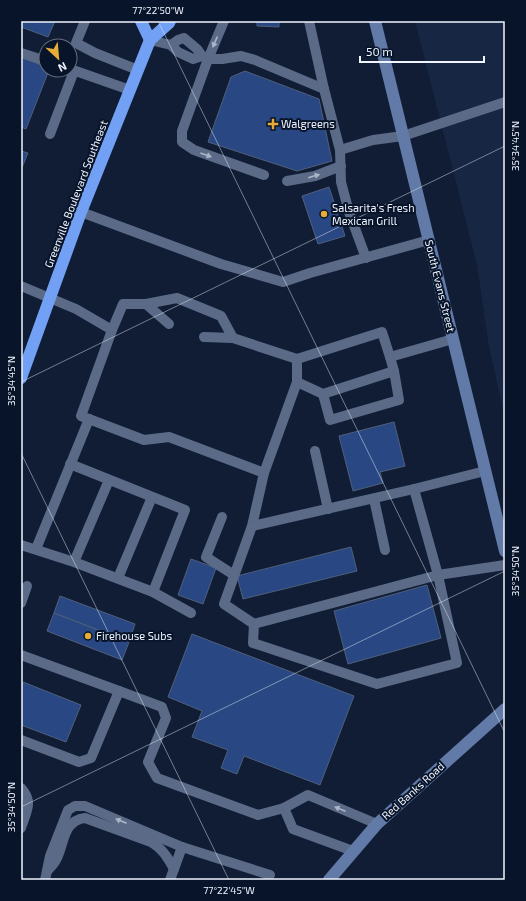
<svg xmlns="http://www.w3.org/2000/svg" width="526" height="901" font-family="'Exo 2',sans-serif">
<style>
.built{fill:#162643}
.building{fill:#294883;stroke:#4f5f7b}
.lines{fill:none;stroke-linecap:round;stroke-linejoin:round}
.lane{stroke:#5a6a87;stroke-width:10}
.secondary{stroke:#617aa8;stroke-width:12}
.highway{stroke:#72a0f5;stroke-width:12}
.oneway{fill:#acb6c8}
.ticks{fill:none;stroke:#eff4fe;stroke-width:1;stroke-opacity:0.45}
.poi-dot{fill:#e5ad35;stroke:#08142a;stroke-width:1.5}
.labels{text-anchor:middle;stroke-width:4;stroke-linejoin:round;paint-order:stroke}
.poi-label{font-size:11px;fill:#eff4fe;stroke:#08142a;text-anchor:start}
.street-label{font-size:11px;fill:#eff4fe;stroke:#08142a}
.neatline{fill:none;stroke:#eff4fe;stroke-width:1.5}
.ticks-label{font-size:10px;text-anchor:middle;fill:#eff4fe}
</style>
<rect width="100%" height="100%" fill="#101d35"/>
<path class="built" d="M415 21H505V418L489 347 477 265Z"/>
<g class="building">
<path d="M21 21H55L48 37 21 27Z"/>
<path d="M257 21H279V27L257 26Z"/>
<path d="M21 57 46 67V70H49L26 129 21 127Z"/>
<path d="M245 71 319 99 332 161 297 171 208 142 231 77Z"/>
<path d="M21 151 28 153 21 170Z"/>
<path d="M329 187 345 236 318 244 302 196Z"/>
<path d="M394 422 405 466 380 472 383 483 353 491 339 436Z"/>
<path d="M351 547 357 571 243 599 237 576Z"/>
<path d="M191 559 216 568 203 604 178 595Z"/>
<path d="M427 585 441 638 348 664 334 611Z"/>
<path d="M60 596 135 624 129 642 54 613Z"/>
<path d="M54 613 129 642 122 660 47 631Z"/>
<path d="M192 634 354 696 320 785 244 756 237 774 221 768 228 750 192 737 202 711 168 697Z"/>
<path d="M23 682 81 705 66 742 21 725V688Z"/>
</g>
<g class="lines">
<g class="lane">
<path d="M85 21 76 43 95 53 138 70"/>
<path d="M224 21 208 59H222L241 56 255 60 324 89"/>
<path d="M309 21 324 89 340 150"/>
<path d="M150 40 171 45 178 52 193 59 202 56"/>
<path d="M171 45 178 40 184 38 197 49 202 56 208 59 182 131V142L194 150 264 175"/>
<path d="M21 53 46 61"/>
<path d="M70 69 130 90"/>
<path d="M50 134 74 71"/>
<path d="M287 181 315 176 341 166"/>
<path d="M81 212 221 264 283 282 310 273 429 240"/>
<path d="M366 258 349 212 341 182 340 150 373 140 403 136 505 102"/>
<path d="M21 286 76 309 112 330 81 416 144 440 169 437 264 473 297 382V359L233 338 204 337"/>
<path d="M146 304 177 298 221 316 233 338"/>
<path d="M112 330 123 304H146L169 324"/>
<path d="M297 359 382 332 390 357"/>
<path d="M297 382 323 394 394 371 390 357 453 339"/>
<path d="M323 394 330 420 399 400 394 371"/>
<path d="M315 451 328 509"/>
<path d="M264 473 252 526 414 489 485 471"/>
<path d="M414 489 438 575 457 663 377 684 253 643 254 624 438 575 505 565"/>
<path d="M374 499 385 550"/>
<path d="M222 517 206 557 234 575"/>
<path d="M252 526 224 604 254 624"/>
<path d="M21 545 74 562 153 592 185 510 70 464"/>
<path d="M36 549 89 419"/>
<path d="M74 562 109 480"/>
<path d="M118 578 152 497"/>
<path d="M153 592 191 613"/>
<path d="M21 603 27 586"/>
<path d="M21 655 119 691 91 758 79 762 21 740"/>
<path d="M119 691 162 707 166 718 148 762 157 778 258 815 284 808"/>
<path d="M21 788C34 802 26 812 21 828"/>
<path d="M353 851 293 829 284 808 308 795 377 824"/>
<path d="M48 870C51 867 54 864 56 860 65 844 62 821 85 818L151 842C162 848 168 858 174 869"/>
<path d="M45 880 50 856 68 810 75 806H85L182 847 270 875"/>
<path d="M170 880 182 847"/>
</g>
<g class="secondary">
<path d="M375 21 505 551"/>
<path d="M329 880 377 824 505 709"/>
</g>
<g class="highway">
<path d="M141 21 150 40"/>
<path d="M21 378 81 212 150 40 169 23 170 21"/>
</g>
</g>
<defs><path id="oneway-solid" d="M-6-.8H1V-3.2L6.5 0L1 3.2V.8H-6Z"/></defs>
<g class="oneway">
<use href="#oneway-solid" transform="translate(215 42) rotate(114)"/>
<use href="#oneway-solid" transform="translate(206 155) rotate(20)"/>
<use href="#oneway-solid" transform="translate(314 176) rotate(-16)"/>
<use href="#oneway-solid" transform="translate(340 809) rotate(-158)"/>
<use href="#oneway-solid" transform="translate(121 821) rotate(-157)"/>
</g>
<path class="ticks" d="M158 21 505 733M21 382 505 146M21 453 229 880M21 807 505 571"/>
<g class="poi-dot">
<path d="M271 118h4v4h4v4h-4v4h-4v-4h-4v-4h4z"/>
<circle cx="324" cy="214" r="4"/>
<circle cx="88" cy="636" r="4"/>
</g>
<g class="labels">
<g class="poi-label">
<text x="281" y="128">Walgreens</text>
<text x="332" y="212">Salsarita's Fresh<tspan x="332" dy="13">Mexican Grill</tspan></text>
<text x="96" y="640">Firehouse Subs</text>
</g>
<g class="street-label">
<text transform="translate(76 194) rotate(-69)" y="4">Greenville Boulevard Southeast</text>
<text transform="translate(440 286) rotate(76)" y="4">South Evans Street</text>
<text transform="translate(413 791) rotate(-42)" y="4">Red Banks Road</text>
</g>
</g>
<rect width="526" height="901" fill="none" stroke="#08142a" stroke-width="44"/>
<g transform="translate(58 58) rotate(154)"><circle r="19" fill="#08142a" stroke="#646e7f"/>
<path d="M0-3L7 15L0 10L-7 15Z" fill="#e5ad35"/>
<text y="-6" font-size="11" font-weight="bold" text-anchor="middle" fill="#eff4fe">N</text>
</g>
<path d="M360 56v6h124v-6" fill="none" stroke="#eff4fe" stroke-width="2"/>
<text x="366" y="56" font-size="12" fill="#eff4fe" stroke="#08142a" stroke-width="3" paint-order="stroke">50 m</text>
<rect x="22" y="22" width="482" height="857" class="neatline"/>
<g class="ticks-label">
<text x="158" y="14">77°22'50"W</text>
<text transform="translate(515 146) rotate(-90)" y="4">35°34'45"N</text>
<text transform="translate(11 381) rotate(-90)" y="4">35°34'45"N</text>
<text transform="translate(515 571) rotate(-90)" y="4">35°34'50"N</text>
<text transform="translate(11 807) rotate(-90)" y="4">35°34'50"N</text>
<text x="229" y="894">77°22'45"W</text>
</g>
</svg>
